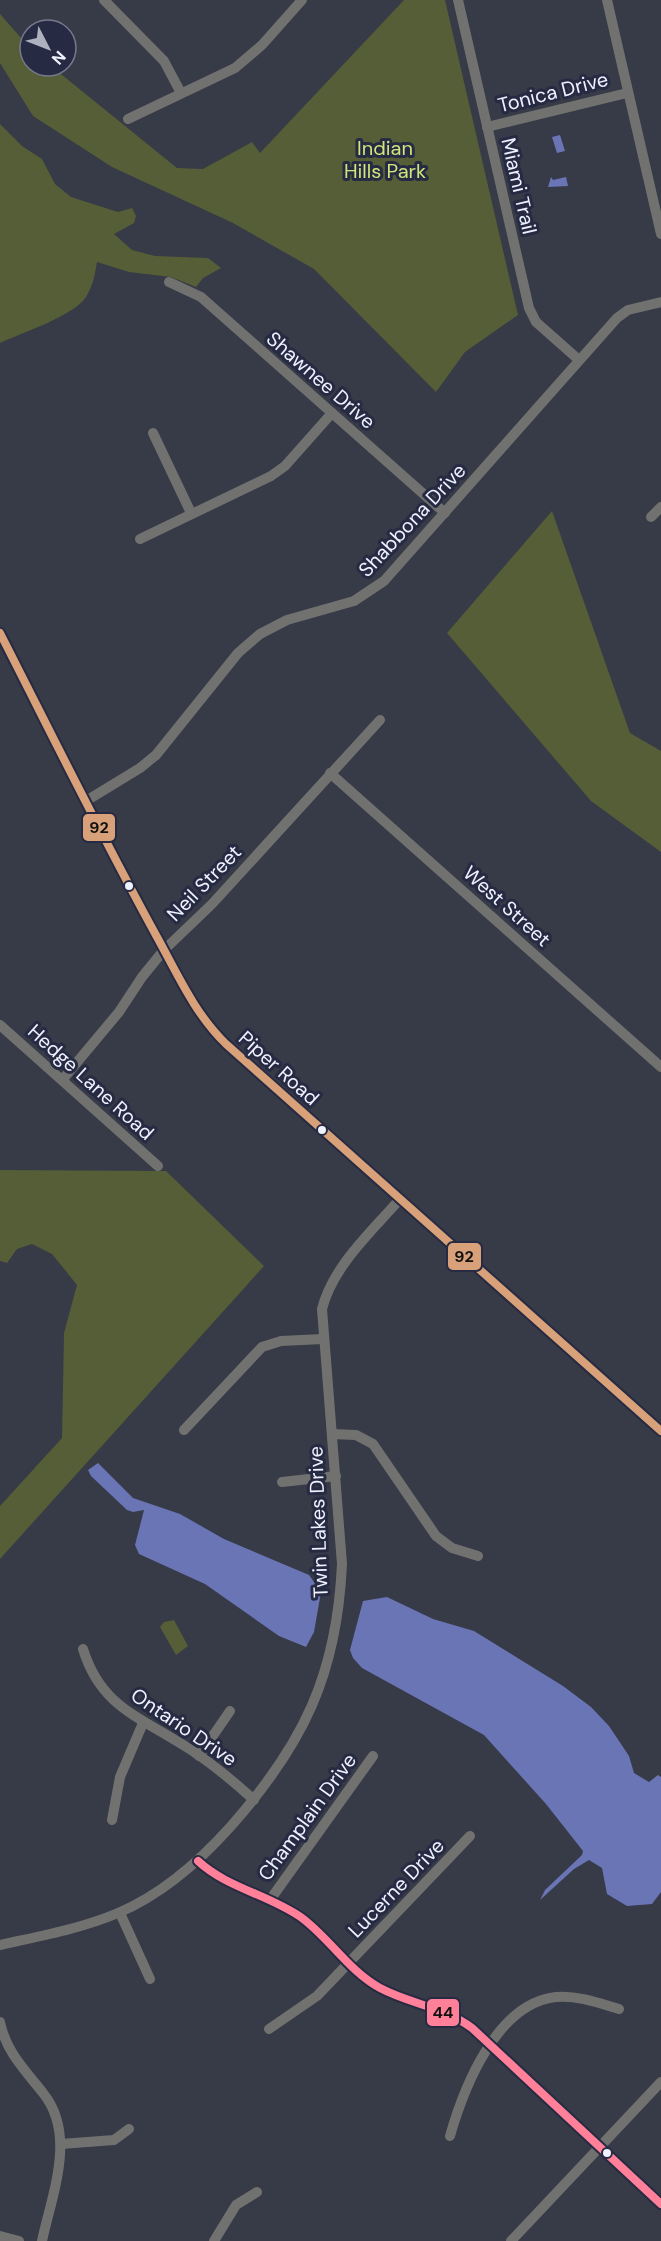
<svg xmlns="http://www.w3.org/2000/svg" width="661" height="2241" font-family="'DM Sans',sans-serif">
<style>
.green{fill:#555e36}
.water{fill:#6a75b6}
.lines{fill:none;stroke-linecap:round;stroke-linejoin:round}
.minor{stroke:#717270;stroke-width:10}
.bus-1-casing{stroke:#262b43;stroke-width:12}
.bus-2-casing{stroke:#262b43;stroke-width:12}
.bus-1{stroke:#d9a179;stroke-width:8}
.bus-2{stroke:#ff8098;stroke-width:8}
.bus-dot{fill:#eef1fe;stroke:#262b43;stroke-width:2}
.labels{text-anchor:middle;stroke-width:6;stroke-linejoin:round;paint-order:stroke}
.street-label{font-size:20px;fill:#eef1fe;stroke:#262b43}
.park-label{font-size:20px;fill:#d0e67a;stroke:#262b43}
.line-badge{stroke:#262b43;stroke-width:2}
.pale-badge-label{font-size:16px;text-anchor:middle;font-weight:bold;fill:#111}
</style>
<rect width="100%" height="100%" fill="#373a47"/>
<g class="green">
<path d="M404 0H445L518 315 465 352 436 392 314 269 233 223 112 167 33 116 0 63V14L30 48V66H51L177 168 203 169 252 142 260 153Z"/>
<path d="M0 124 22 146 42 159 55 184 71 197 118 212 132 208 136 216 134 223 114 234 132 250 155 256 208 258 221 268 203 278 196 287 171 277 129 272 97 262C95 274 93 286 86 297 74 316 21 333 0 343Z"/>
<path d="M552 511 630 733 661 751V852L591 801 447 633Z"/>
<path d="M0 1170 166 1171 264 1266 0 1559V1506L62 1438 64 1333 77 1285 52 1254 32 1244 17 1249 7 1263 0 1261Z"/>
<path d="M174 1620 188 1646 176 1655 160 1627 164 1622Z"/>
</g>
<g class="water">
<path d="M560 135 565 151 557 153 552 137Z"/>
<path d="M551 177 553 180 566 177 568 186 548 187Z"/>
<path d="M98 1463 133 1498 180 1514 224 1539 309 1575 321 1592 314 1632 306 1647 279 1636 205 1584 139 1554 135 1545 144 1510 133 1512 127 1510 91 1476 88 1470Z"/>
<path d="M387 1597 433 1619 474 1631 563 1686 591 1707 609 1726 629 1756 634 1773 649 1782 658 1775 661 1777V1892L652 1904 627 1906 607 1894 602 1868 589 1860 574 1869 540 1900 545 1890 582 1855 583 1851 546 1804 484 1735 362 1668 353 1658 350 1650 363 1601Z"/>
</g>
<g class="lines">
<g class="minor">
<path d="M104 0 164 61 181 93"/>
<path d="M458 0 529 308 536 322 579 360"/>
<path d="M607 0 661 234"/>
<path d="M128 119 235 68 262 45 302 0"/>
<path d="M487 127 627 93"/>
<path d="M169 282 201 297 445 513"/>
<path d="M153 433 191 513"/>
<path d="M651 517 661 507"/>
<path d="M140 539 271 476 285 466 332 413"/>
<path d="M0 633C52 735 102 837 157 937 178 975 195 1014 226 1044L661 1431"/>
<path d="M330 773 661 1067"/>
<path d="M86 801 140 768 156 755 238 653 260 634 287 620 354 601 384 581 617 318 628 310 661 302"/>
<path d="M0 1025 158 1166"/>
<path d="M63 1079 119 1012 142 977 164 950 212 904 380 720"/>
<path d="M184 1430 262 1347 281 1341 323 1339"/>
<path d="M332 1434 356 1435 373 1444 436 1536 452 1548 478 1556"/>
<path d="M282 1482 336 1476"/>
<path d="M83 1649C100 1704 135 1715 180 1743 207 1759 231 1779 254 1800"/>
<path d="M199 1756 230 1711"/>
<path d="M112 1820 120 1777 143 1723"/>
<path d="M198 1861C227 1888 270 1895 302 1918 330 1939 349 1971 380 1988 410 2004 444 2007 472 2028L661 2204"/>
<path d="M270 1900 373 1756"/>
<path d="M120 1913 150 1979"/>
<path d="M0 1945C40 1936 80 1929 118 1913 163 1894 200 1861 232 1825 304 1743 337 1674 342 1564L322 1309C333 1266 371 1232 400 1199"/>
<path d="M0 2022C6 2052 25 2070 43 2093 77 2135 52 2194 42 2241"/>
<path d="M269 2029 317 1996 470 1836"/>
<path d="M450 2136C464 2087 497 2003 556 1997 577 1995 599 2003 619 2009"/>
<path d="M61 2144 114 2140 129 2129"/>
<path d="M0 2236 19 2241"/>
<path d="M214 2241 236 2205 257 2192"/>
<path d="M511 2241 661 2082"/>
</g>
<g class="bus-1-casing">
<path id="bus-1" d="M0 633C52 735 102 837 157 937 178 975 195 1014 226 1044L661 1431"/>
</g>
<g class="bus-2-casing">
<path id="bus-2" d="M198 1861C227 1888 270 1895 302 1918 330 1939 349 1971 380 1988 410 2004 444 2007 472 2028L661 2204"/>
</g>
<use href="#bus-1" class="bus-1"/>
<use href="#bus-2" class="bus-2"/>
</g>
<g class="bus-dot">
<circle cx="129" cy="886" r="5"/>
<circle cx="322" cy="1130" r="5"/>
<circle cx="607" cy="2153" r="5"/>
</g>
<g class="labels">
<g class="street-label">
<text transform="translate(553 92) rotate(-14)" y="7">Tonica Drive</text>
<text transform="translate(519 186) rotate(77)" y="7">Miami Trail</text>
<text transform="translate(321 380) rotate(41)" y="7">Shawnee Drive</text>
<text transform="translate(412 520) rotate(-47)" y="7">Shabbona Drive</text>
<text transform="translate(204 883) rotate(-46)" y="7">Neil Street</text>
<text transform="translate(507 906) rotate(42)" y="7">West Street</text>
<text transform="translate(279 1068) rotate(42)" y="7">Piper Road</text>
<text transform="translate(91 1082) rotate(42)" y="7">Hedge Lane Road</text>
<text transform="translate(318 1522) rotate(-92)" y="7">Twin Lakes Drive</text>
<text transform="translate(184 1727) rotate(34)" y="7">Ontario Drive</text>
<text transform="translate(307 1817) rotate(-54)" y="7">Champlain Drive</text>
<text transform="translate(396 1888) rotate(-46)" y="7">Lucerne Drive</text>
</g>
<g class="park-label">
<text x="385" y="155">Indian<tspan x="385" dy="23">Hills Park</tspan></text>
</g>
</g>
<g class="line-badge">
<rect x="82" y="813" width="34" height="29" rx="6" fill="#d9a179"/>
<rect x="447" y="1242" width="35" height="29" rx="6" fill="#d9a179"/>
<rect x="426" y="1998" width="34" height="29" rx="6" fill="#ff8098"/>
</g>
<g class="pale-badge-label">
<text x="99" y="833">92</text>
<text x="464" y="1262">92</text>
<text x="443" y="2018">44</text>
</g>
<g transform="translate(48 48) rotate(132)"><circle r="28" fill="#262b43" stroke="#767a8e" stroke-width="1.5"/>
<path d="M0-4.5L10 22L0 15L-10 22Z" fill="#aeb1be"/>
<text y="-9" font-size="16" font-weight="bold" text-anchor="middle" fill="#eef1fe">N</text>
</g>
</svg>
